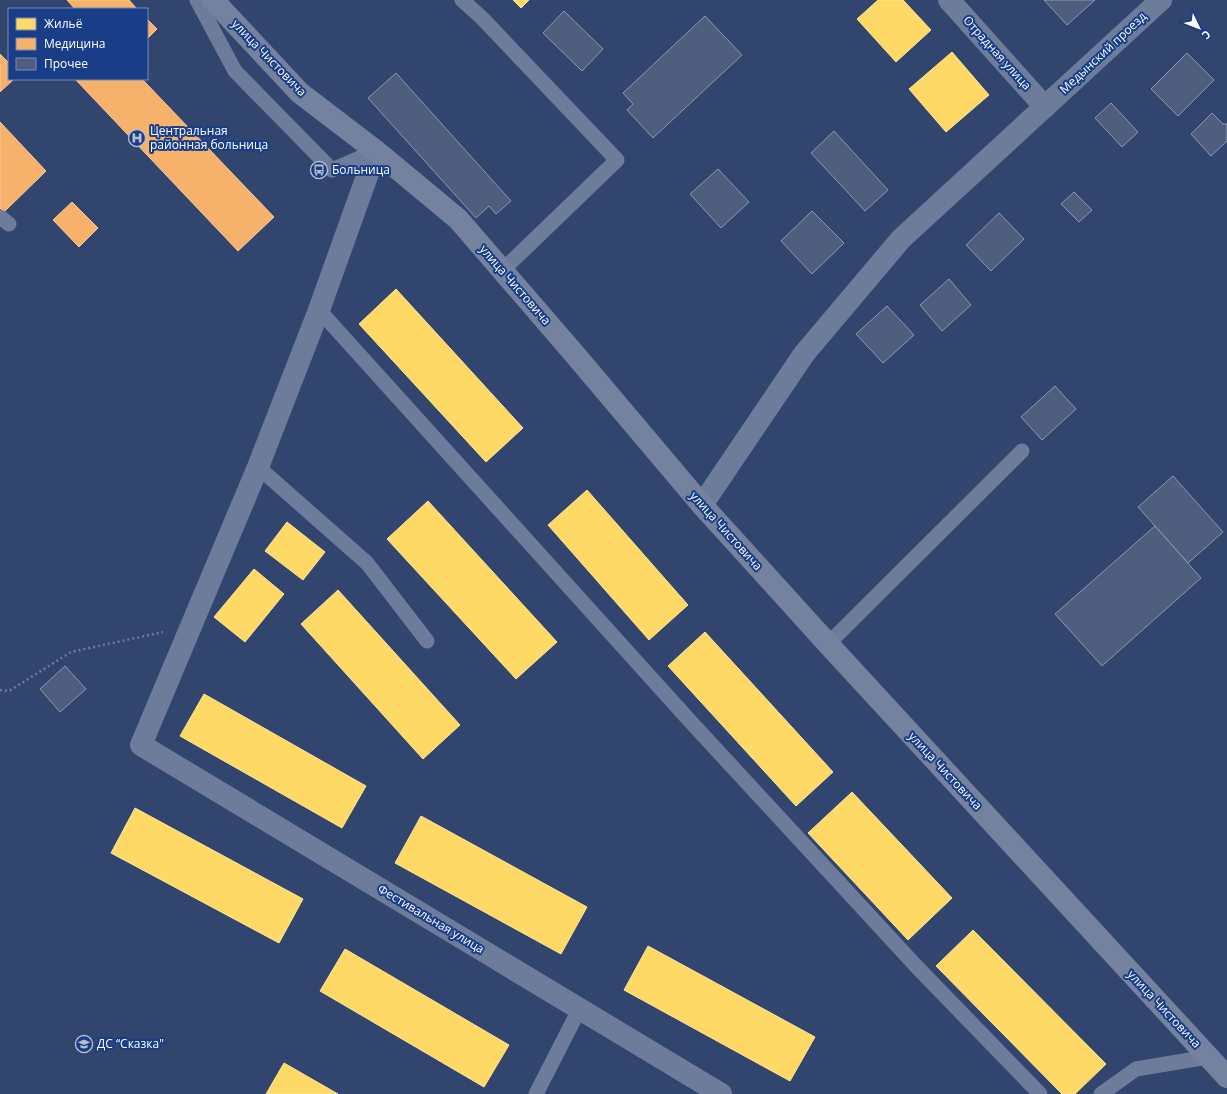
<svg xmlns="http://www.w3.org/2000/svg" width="1227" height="1094" font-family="'Open Sans',sans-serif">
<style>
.homes{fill:#ffd966;stroke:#ffe494}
.health{fill:#f6b26b;stroke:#f9c997}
.building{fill:#4f5e7e;stroke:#8d99b1}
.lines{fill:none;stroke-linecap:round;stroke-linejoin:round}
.path{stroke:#6e7c9c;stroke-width:2.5;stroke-dasharray:2 3;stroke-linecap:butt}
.lane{stroke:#6e7c9c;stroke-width:15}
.street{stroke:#6e7c9c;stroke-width:22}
.secondary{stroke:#74819f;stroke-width:22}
.labels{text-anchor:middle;stroke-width:4;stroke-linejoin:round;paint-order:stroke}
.street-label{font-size:12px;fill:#fff;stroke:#193d86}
.poi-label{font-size:12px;fill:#fff;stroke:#193d86;text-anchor:start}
</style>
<rect width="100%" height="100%" fill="#32456e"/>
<g class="homes">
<path d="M513 0H529L521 8Z"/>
<path d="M878 0H903L931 30 896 62 857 19Z"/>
<path d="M952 52 989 95 946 132 909 89Z"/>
<path d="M396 289 523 428 486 462 359 324Z"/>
<path d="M587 490 688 605 649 640 548 525Z"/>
<path d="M428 501 557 642 516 679 387 539Z"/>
<path d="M287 522 325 552 303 580 265 551Z"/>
<path d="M254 569 284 594 245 642 214 617Z"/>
<path d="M338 590 460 725 423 759 301 624Z"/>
<path d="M705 632 833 772 796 806 668 666Z"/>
<path d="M204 694 366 786 342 828 180 736Z"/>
<path d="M852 792 952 898 908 940 808 833Z"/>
<path d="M135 808 303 899 279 943 111 853Z"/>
<path d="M421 816 587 907 561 954 395 863Z"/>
<path d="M973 930 1106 1064 1075 1094H1062L936 966Z"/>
<path d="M648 946 815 1037 790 1081 624 990Z"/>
<path d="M345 949 509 1045 484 1087 320 991Z"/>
<path d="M284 1063 338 1094H266Z"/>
</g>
<g class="health">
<path d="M67 0H129L137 9H75Z"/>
<path d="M147 19 157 29 147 39Z"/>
<path d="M0 54 9 63V79H14L0 92Z"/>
<path d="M75 79H142L274 217 238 251Z"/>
<path d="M0 122 46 171 4 212 0 208Z"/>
<path d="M72 202 98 228 79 247 53 220Z"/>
</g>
<g class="building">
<path d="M1044 0H1095L1067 25Z"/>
<path d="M564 11 603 49 582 71 543 33Z"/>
<path d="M705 16 742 55 653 138 627 110 633 104 623 93Z"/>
<path d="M1187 53 1214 80 1178 116 1151 89Z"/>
<path d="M396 73 511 201 496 214 489 206 476 218 368 98Z"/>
<path d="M1111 103 1138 132 1122 147 1095 118Z"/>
<path d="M1212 113 1223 124H1227V141L1211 156 1191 134Z"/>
<path d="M834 131 888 190 865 211 811 153Z"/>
<path d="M718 169 749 202 721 228 690 194Z"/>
<path d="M1074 192 1092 210 1079 222 1061 204Z"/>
<path d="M812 211 844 243 812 274 781 241Z"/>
<path d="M999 213 1024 239 991 271 966 245Z"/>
<path d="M949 279 971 305 942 331 920 305Z"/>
<path d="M887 306 914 335 883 363 856 334Z"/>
<path d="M1055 386 1076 409 1042 440 1021 417Z"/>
<path d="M1173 476 1223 532 1188 563 1138 507Z"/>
<path d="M1155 526 1201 578 1102 666 1055 614Z"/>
<path d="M65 666 86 689 60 712 40 689Z"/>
</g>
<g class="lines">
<path class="path" d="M0 690 9 691 71 652 163 632"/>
<g class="lane">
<path d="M197 0 235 71 332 170 376 151"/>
<path d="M462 0 482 18 617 160 507 266"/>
<path d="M0 217 9 224"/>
<path d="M319 310 690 721 916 966 1040 1094"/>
<path d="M258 467 367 563 427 641"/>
<path d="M828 644 1022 451"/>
<path d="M536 1094 580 1008"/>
<path d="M1101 1094 1136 1069 1208 1057"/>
</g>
<g class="street">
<path d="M949 0 1045 107"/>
<path d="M376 151 319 310 258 467 141 745 721 1094"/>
<path d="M702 505 804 354 901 239 1161 0"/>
</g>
<path class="secondary" d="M213 0 300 93 376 151 458 219 577 357 702 505 828 644 1227 1077"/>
</g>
<defs>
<g id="hospital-ring" transform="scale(0.9)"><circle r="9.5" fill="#193d86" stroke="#b7becc" stroke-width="1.5"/><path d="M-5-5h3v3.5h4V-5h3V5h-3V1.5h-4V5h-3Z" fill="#b7becc"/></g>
<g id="bus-ring" transform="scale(0.9)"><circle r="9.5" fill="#193d86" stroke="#b7becc" stroke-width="1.5"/><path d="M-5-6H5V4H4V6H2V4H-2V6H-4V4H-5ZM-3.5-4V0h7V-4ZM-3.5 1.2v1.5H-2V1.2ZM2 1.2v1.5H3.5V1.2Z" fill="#b7becc"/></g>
<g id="school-ring" transform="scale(0.9)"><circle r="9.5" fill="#193d86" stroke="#b7becc" stroke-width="1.5"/><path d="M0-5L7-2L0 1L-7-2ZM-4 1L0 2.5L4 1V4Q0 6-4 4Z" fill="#b7becc"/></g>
</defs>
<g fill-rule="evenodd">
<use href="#hospital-ring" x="137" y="138"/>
<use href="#bus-ring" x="319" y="170"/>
<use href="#school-ring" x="84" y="1044"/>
</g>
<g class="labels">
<g class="street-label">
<text transform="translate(997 53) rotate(48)" y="4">Отрадная улица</text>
<text transform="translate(1103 53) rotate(-43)" y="4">Медынский проезд</text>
<text transform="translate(269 58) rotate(46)" y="4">улица Чистовича</text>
<text transform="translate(515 285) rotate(49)" y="4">улица Чистовича</text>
<text transform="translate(726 531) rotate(48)" y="4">улица Чистовича</text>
<text transform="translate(945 771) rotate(47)" y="4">улица Чистовича</text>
<text transform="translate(431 919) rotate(31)" y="4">Фестивальная улица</text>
<text transform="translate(1164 1009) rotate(47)" y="4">улица Чистовича</text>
</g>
<g class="poi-label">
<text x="150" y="135">Центральная<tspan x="150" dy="14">районная больница</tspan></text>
<text x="332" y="174">Больница</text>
<text x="97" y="1048">ДС “Сказка"</text>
</g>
</g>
<rect x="8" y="8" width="140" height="72" fill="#193d86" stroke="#758bb6"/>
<rect x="16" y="18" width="20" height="12" fill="#ffd966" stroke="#758bb6"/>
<text x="44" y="28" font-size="12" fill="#ffffff">Жильё</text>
<rect x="16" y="38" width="20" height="12" fill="#f6b26b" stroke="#758bb6"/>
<text x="44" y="48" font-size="12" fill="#ffffff">Медицина</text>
<rect x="16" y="58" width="20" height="12" fill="#4f5e7e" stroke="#758bb6"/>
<text x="44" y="68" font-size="12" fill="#ffffff">Прочее</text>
<g transform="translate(1199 28) rotate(133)" stroke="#193d86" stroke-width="3" paint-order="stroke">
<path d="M0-3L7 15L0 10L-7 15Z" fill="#ffffff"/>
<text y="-6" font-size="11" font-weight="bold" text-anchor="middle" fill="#ffffff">С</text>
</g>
</svg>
